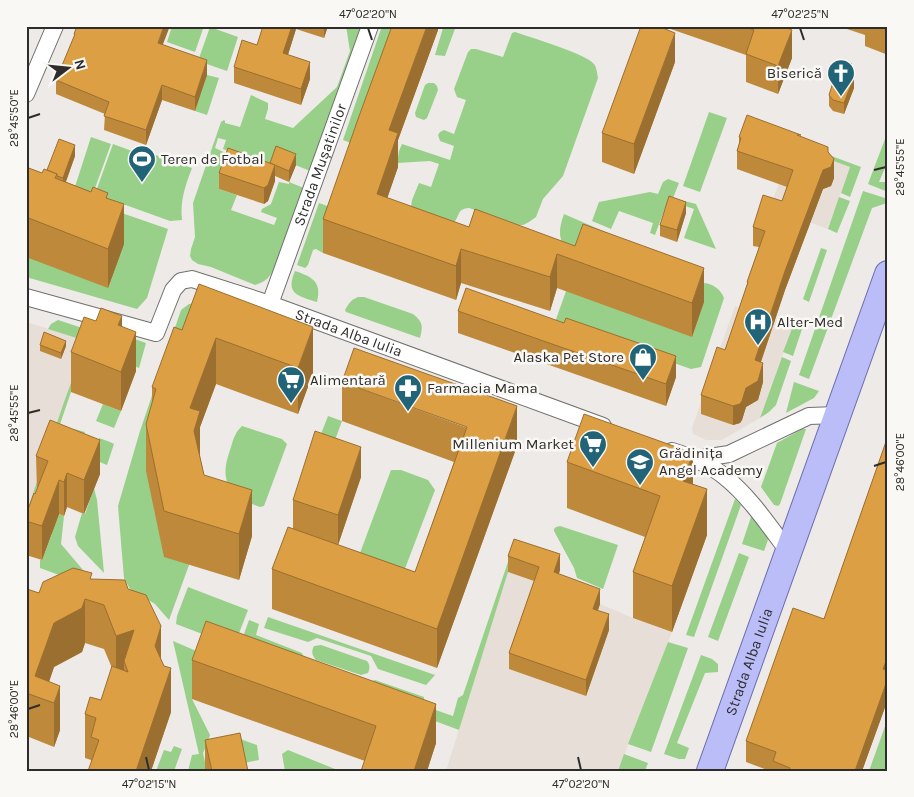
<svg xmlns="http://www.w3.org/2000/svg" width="914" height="797" font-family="Karla,sans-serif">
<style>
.built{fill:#e7dfd7}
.green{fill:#98d089}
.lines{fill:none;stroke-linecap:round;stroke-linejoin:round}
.minor-casing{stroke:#72706e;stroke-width:18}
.primary-casing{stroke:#6c6ead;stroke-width:28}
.minor{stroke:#fff;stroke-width:16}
.primary{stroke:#bbbdf8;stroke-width:26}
.wall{fill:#be893a}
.shaded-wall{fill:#9b6f30}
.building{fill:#dd9f44;stroke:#9b6f30}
.ticks{fill:none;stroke:#2e2d2c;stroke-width:2}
.labels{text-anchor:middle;stroke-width:5;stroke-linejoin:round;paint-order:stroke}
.poi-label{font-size:15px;fill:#2e2d2c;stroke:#faf8f5;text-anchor:start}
.street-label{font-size:15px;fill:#2e2d2c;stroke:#faf8f5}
.neatline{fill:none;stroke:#2e2d2c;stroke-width:2}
.ticks-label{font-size:12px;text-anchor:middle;fill:#2e2d2c}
</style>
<rect width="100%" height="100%" fill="#edeae8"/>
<g class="built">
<path d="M792 146 850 167 828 229 770 208Z"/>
<path d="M735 306 793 326 760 418 722 440H706L693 434 692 428Z"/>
<path d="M26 322 86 340 64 402 26 514Z"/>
<path d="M508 572 600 604 633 618 672 632 618 771H446Z"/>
</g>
<g class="green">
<path d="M172 26C176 26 182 25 186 26 194 28 196 28 204 26L195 52 167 42Z"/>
<path d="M346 26H361L310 171 276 157 266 173 233 153 223 149 226 140 218 138 215 148 228 154 219 189 237 195 231 210 274 225 277 218 261 212 262 209 271 204 279 182 289 184V182L304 188 275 267C269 278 267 281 255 285L211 267 198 264 192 260 190 256 191 249 195 237 193 203 221 122 224 120 225 121V123L240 127 251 95 268 103V109L265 119 293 128 337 87 350 51Z"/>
<path d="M382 26H405L361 147 343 140Z"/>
<path d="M439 26H456L445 56 435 55 443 28Z"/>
<path d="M210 27 238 37 227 71 198 61Z"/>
<path d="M515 32C530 37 585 54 593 63 597 67 597 73 598 78L563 176 543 199 536 217 529 222 523 225H518L469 208C457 209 460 215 454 223L411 207 412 200 419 183 431 187 439 164 430 161 397 163 399 151 402 144 450 160 454 146 440 141 438 135 440 132 444 130 454 134 466 100 457 97 454 89 468 52 471 49H476L503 57 512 33Z"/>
<path d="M207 75 219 78 207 115 195 111Z"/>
<path d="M428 83H434L437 86 438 90 427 118 424 120 416 117 415 113 425 85Z"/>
<path d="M709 112 727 118 700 192 683 186Z"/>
<path d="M888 131V161L879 182H888V192L868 184Z"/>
<path d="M91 137 111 144 90 202 168 229 147 298 137 309 26 277V179L72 196Z"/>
<path d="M113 144 148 157 150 153 192 168C185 187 180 200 182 220L170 221 95 194Z"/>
<path d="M810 148 861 167 850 197 841 193 850 167 809 152Z"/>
<path d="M668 179 679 183 673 198 696 204 716 249 684 238 694 209 668 200 655 235 650 233 653 223 619 211 611 229 592 221 599 202 650 192 658 194 663 182Z"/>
<path d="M863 191 888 199 887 203 872 208 809 379 799 375Z"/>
<path d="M839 197 850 201 837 233 828 229Z"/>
<path d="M319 203 338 210 323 253 316 249 313 250 308 265 305 268 297 265Z"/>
<path d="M564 214 610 234 692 337 704 302 701 283C711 282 721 289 724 298L701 367 691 369 561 323 549 339 576 263C562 242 555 240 564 214Z"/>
<path d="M821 248 827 250 809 302 803 299Z"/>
<path d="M295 271C313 277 322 282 317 302 298 296 285 294 295 271Z"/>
<path d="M358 297H364L413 314C423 322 423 326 420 338L346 312 345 310C349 303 351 300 358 297Z"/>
<path d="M200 303 189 565 169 620 155 604 130 589 124 578 118 506 140 431 181 310 189 304Z"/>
<path d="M58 320 110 337 115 332 146 343 139 368 120 360 84 356 71 392 56 436 74 429 85 432 78 452 36 490 48 495 43 508 64 516 61 544 100 590 40 568V560H42L52 534 26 549V514L64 402 86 341 48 329 51 324Z"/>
<path d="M793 326 802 329 793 356 783 352Z"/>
<path d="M782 357 791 361 776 405 769 412 760 418Z"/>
<path d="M794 382 819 391 814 398 786 413Z"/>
<path d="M103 404 121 411 114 428 96 421Z"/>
<path d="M328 416 342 421 331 451 314 452Z"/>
<path d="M242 426 282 439 287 444 264 506 260 507 232 496C223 475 224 468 231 447 234 437 235 433 242 426Z"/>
<path d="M802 429H806L780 504 778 506 774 505 761 487 777 443Z"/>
<path d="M99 438 110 442 114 444 107 465 97 461 92 457Z"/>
<path d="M391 470H401L428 480 435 490 401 579 360 553Z"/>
<path d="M94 488 97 500 104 573 78 546 75 537 82 513 85 514Z"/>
<path d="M735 499 741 505 694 637 686 635Z"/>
<path d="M752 514 767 534 768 540 764 551 742 544Z"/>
<path d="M560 526 618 545 603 589 577 578 574 568 554 531V529L556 527Z"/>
<path d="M511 553 508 572 459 730 239 648 249 620 259 624 256 635 302 653 307 664 364 684 375 680 424 697V706L453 716 458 698 463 695Z"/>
<path d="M739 553 749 557 718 641 708 637Z"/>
<path d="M188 587 248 610 234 646 176 624 177 616Z"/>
<path d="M268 617 435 675 426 685 378 669 371 656 317 638 308 642 264 628Z"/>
<path d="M173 641 208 656 192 699 210 735 208 742 203 753 207 771H188L192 755 199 754Z"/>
<path d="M668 642 688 648 651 752 628 744Z"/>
<path d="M321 645 367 661C370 665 370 668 368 673L361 675 316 660C312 655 311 652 314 646Z"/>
<path d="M701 655 712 659 718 664V672L705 673 677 743 689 748 685 759H679L664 754Z"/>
<path d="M888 718V771H869Z"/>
<path d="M232 736 257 745 259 760 230 766Z"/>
<path d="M174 746 182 749 174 771H156L164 750 171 752Z"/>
<path d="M288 750 340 771H285L282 754Z"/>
<path d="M624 754 648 763 645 771H618Z"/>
</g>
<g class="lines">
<g class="minor-casing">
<g id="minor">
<path d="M26 94 55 26"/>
<path id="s1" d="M26 297 156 333 173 290 181 281 192 279 270 304 603 426"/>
<path id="s2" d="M270 304 370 26"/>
<path d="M672 451C691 457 710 464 725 477 750 497 769 526 788 551"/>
<path d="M696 459 729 454 809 416 837 415"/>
</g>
</g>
<g class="primary-casing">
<g id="primary">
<path id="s3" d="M710 771 888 274"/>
</g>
</g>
<use href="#minor" class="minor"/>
<use href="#primary" class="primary"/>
</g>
<g class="wall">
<path d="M263 26H328L324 38 296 29 288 55 310 79 301 105 234 83V67L257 45Z"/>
<path d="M438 26V30L398 140V167L387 198 469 227 475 209 704 302 692 337 557 288 550 311 461 283 456 300 323 253V219Z"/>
<path d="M662 26H782L792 58 778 94 746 82V55Z"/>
<path d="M838 26H888V55L865 46V35Z"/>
<path d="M74 34 162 45 207 75 195 111 162 100 146 145 104 130 105 114 56 94V80L74 38Z"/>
<path d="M675 62 634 174 602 162V133Z"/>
<path d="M854 88 844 114 833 111 829 106V95Z"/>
<path d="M739 137H801L828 152 834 178 831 186 823 189 785 290 761 362 763 382 758 400 746 407 742 420 740 423 733 425 701 414V395L725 350 747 285V282L759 247 753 246V227L782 201 787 187 737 169V151L739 144Z"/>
<path d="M75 156 66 182 108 198 124 244 108 288 26 257V167L42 173Z"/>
<path d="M270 163 296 165 289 182 275 176V181L268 201 264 204 219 189V173Z"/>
<path d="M686 213 677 242 660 236V225Z"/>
<path d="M199 284 313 373 298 414 216 384 200 427V457L204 475 252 536 239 580 164 557 146 471V424L152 405V387L182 330Z"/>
<path d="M458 311 676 377 666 406 458 333Z"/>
<path d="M96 321 122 326 136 371 121 411 71 392V352Z"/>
<path d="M40 345 66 346 61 359 40 351Z"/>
<path d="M342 382 517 446 437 668 272 609V569L293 528V500L361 477 338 545 415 572 454 462 342 421Z"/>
<path d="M888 436V699L862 771H770L746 762V741L824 619Z"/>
<path d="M36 456 100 474 84 514 67 507 64 516 59 514 42 560 26 555V515L37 490Z"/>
<path d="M567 462 693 484 707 535 672 632 633 618V572L645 537 567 508Z"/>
<path d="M508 556 560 570 559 574 600 604 598 610 609 630 586 696 509 669V653L534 581 508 572Z"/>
<path d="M92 579 128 589 161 660 171 712 151 771H88L91 764V760L85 758V714L101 700 112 668 104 649 85 643 82 652 54 667 49 682 60 730 54 747 29 737 26 744V591L39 593Z"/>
<path d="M192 660 436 743 427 771H361L365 761 192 699Z"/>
<path d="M205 740 248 771H205Z"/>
</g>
<g class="shaded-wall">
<path d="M164 26H170L158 57V43Z"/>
<path d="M292 26H296V29L283 70V53Z"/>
<path d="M324 26H328L324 38Z"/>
<path d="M427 26H438V30L398 140V167L377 228V194L389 130Z"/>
<path d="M792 30V58L778 94V66Z"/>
<path d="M675 33V62L634 174V144Z"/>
<path d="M207 60V75L195 111V97Z"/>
<path d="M310 62V79L301 105V89Z"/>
<path d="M854 77V88L844 114V103Z"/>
<path d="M162 85V100L146 145V130Z"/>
<path d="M75 145V156L63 189V178Z"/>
<path d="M296 154V165L289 182V171Z"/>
<path d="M834 159V178L831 186 823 189 785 290 755 379V360L785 271 823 170Z"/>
<path d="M275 165V181L268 201 264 204V188Z"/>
<path d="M686 202V213L677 242V230Z"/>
<path d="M124 204V244L108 288V249Z"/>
<path d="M461 249V283L456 300V266Z"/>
<path d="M557 254V288L550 311V277Z"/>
<path d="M704 268V302L692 337V303Z"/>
<path d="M122 316V356L118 325Z"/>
<path d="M313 327V373L298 414V368Z"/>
<path d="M136 332V371L121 411V372Z"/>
<path d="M216 338V384L200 427V458L194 477 190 408Z"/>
<path d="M66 341V346L61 359V353Z"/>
<path d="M676 356V377L666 406V384Z"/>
<path d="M763 363V382L758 400 746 407 742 420 740 423 733 425V406Z"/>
<path d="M517 406V446L437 668V629Z"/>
<path d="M100 440V474L84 514V480Z"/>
<path d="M361 447V477L338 545V515Z"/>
<path d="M693 453V500L683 481Z"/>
<path d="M67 473V507L64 516V482Z"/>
<path d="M59 480V514L42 560V526Z"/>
<path d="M707 489V535L672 632V586Z"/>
<path d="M252 490V536L239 580V534Z"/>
<path d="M560 554V570L554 588V572Z"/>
<path d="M600 589V604L593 624V609Z"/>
<path d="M85 599V643L82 652 54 667 43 699 35 676 54 623Z"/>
<path d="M609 614V630L586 696V680Z"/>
<path d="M161 626V670L155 646Z"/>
<path d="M134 630 124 661V677L116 680V636Z"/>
<path d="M888 656V699L862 771H855L883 669Z"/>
<path d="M171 668V712L151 771H136Z"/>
<path d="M60 686V730L54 747V703Z"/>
<path d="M29 694V737L26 744V701Z"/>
<path d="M436 704V743L427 771H414Z"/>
</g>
<g class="building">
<path d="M77 26H164L158 43 207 60 195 97 162 85 146 130 104 116 109 102 56 80 75 34H74Z"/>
<path d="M263 26H292L283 53 310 62 301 89 234 67 242 40 257 45Z"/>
<path d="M392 26H427L389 130 398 133 377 194 469 227 475 209 575 246 583 224 704 268 692 303 557 254 550 277 461 249 456 266 323 219 358 119Z"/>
<path d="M641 26H658L675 33 634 144 602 133Z"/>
<path d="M743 26H782L792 30 778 66 746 54 754 30Z"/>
<path d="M851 63 854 77 844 103 833 100 829 95 837 70Z"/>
<path d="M747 115 801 135H797L828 147V152L834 159 831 167 823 170 785 271 755 360 763 363 758 381 746 388 742 401 740 404 733 406 701 395 717 347 725 350 748 282H747L765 231 753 227 763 195 782 201 793 170 737 151 741 138 739 137Z"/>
<path d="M59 139 75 145 63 178 57 176V174L47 170Z"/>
<path d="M276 146 296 154 289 171 270 163Z"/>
<path d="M228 148 275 165 268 185 264 188 219 173Z"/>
<path d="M26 167 42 173 44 169 57 174 55 178 91 192 93 187 108 193 106 198 124 204 108 249 26 217Z"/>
<path d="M669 196 686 202 677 230 660 225Z"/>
<path d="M199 284 313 327 298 368 216 338 190 408 200 411 194 431 204 475 252 490 239 534 164 511 146 424 156 389 152 387 174 327 182 330Z"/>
<path d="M466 288 564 323 566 318 676 356 666 384 458 311Z"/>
<path d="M101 308 122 316 118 325 136 332 121 372 71 352 84 317 96 321Z"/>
<path d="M44 332 66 341 61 353 40 345Z"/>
<path d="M354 348 517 406 437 629 272 569 288 527 415 572 467 427 342 382Z"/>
<path d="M584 414 693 453 683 481 707 489 672 586 633 572 660 496 567 462Z"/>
<path d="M50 420 100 440 84 480 67 473 64 482 59 480 42 526 26 521V515L34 493 35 494 48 461 36 456Z"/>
<path d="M315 431 361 447 338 515 293 500Z"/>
<path d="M888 436V656L883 669 888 671V678L855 771H789L790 768 773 761 776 752 746 741 793 608 824 619Z"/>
<path d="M514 539 560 554 554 572 600 589 593 609 609 614 586 680 509 653 539 567 508 556Z"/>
<path d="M73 568 92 573 90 579 125 580 128 589 146 595 161 626 155 646 164 666 171 668 136 771H88L99 740 91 737 96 718 85 714 90 697 101 700 112 666 128 672 124 661 134 630 116 636 104 605 85 599 82 608 54 623 35 676 60 686 57 695 54 703 29 694 26 701V591L27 589 39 593 43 582Z"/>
<path d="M206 621 436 704 414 771H361L376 726 192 660Z"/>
<path d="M240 733 248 771H212L205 740Z"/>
</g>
<path class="ticks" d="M368 28 372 40M800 28 804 40M28 118 40 114M874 170 886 167M28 413 40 410M874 466 886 462M28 709 40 705M146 757 149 770M578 757 581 770"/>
<defs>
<g id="church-pin" transform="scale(1.4375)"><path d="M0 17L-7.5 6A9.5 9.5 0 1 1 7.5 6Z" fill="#216477" stroke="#faf8f5"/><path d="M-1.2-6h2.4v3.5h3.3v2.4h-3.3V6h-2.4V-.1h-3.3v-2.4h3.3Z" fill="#fff"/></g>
<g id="stadium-pin" transform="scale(1.4375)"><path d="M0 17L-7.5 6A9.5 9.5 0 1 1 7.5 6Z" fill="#216477" stroke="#faf8f5"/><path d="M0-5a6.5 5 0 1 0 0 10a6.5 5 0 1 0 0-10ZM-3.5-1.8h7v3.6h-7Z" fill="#fff"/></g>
<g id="hospital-pin" transform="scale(1.4375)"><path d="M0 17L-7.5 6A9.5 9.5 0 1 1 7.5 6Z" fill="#216477" stroke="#faf8f5"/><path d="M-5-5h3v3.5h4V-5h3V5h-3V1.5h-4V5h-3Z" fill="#fff"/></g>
<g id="shop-pin" transform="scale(1.4375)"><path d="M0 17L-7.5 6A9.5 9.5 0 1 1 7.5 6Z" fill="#216477" stroke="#faf8f5"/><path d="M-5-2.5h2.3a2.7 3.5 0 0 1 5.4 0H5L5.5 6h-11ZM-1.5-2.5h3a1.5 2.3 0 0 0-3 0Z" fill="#fff"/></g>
<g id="supermarket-pin" transform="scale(1.4375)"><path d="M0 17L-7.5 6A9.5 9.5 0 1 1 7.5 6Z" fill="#216477" stroke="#faf8f5"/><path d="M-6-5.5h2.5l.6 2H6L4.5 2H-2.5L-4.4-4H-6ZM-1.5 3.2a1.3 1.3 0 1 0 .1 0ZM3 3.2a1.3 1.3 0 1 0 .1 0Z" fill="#fff"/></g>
<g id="pharmacy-pin" transform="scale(1.4375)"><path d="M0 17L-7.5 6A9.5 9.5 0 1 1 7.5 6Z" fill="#216477" stroke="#faf8f5"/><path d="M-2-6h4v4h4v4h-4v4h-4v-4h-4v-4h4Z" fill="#fff"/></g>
<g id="school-pin" transform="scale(1.4375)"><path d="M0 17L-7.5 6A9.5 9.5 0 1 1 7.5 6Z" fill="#216477" stroke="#faf8f5"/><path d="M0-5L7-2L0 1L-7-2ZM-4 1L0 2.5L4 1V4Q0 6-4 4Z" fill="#fff"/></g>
</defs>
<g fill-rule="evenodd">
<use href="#church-pin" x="841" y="73"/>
<use href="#stadium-pin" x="142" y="159"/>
<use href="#hospital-pin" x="758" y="322"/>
<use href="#shop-pin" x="643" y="357"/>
<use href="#supermarket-pin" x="291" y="380"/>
<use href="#pharmacy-pin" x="408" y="388"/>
<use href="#supermarket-pin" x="593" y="444"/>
<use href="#school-pin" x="640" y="462"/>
</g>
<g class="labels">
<g class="poi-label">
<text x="822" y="78" text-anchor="end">Biserică</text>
<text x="161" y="164">Teren de Fotbal</text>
<text x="777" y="327">Alter-Med</text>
<text x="624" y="362" text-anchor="end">Alaska Pet Store</text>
<text x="310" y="385">Alimentară</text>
<text x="427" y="393">Farmacia Mama</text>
<text x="574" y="449" text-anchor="end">Millenium Market</text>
<text x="659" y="458">Grădinița<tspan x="659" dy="17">Angel Academy</tspan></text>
</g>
<g class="street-label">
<text dy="5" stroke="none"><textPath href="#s2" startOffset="148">Strada Mușatinilor</textPath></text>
<text dy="5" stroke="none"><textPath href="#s1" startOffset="370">Strada Alba Iulia</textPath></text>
<text dy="5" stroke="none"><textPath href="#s3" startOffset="116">Strada Alba Iulia</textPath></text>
</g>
</g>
<rect width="914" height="797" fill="none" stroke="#faf8f5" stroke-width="55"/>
<g transform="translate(68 68) rotate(74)" stroke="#faf8f5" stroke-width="4" paint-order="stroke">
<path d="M0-4L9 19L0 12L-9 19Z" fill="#2e2d2c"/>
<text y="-8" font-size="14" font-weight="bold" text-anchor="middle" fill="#2e2d2c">N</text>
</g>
<rect x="28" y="28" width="858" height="742" class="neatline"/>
<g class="ticks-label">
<text x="368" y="18">47°02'20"N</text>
<text x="800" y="18">47°02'25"N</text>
<text transform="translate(14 118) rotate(-90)" y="4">28°45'50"E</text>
<text transform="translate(900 167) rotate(-90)" y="4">28°45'55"E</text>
<text transform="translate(14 413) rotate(-90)" y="4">28°45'55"E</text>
<text transform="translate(900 462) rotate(-90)" y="4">28°46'00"E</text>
<text transform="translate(14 709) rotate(-90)" y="4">28°46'00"E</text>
<text x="149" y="788">47°02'15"N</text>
<text x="581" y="788">47°02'20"N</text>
</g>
</svg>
